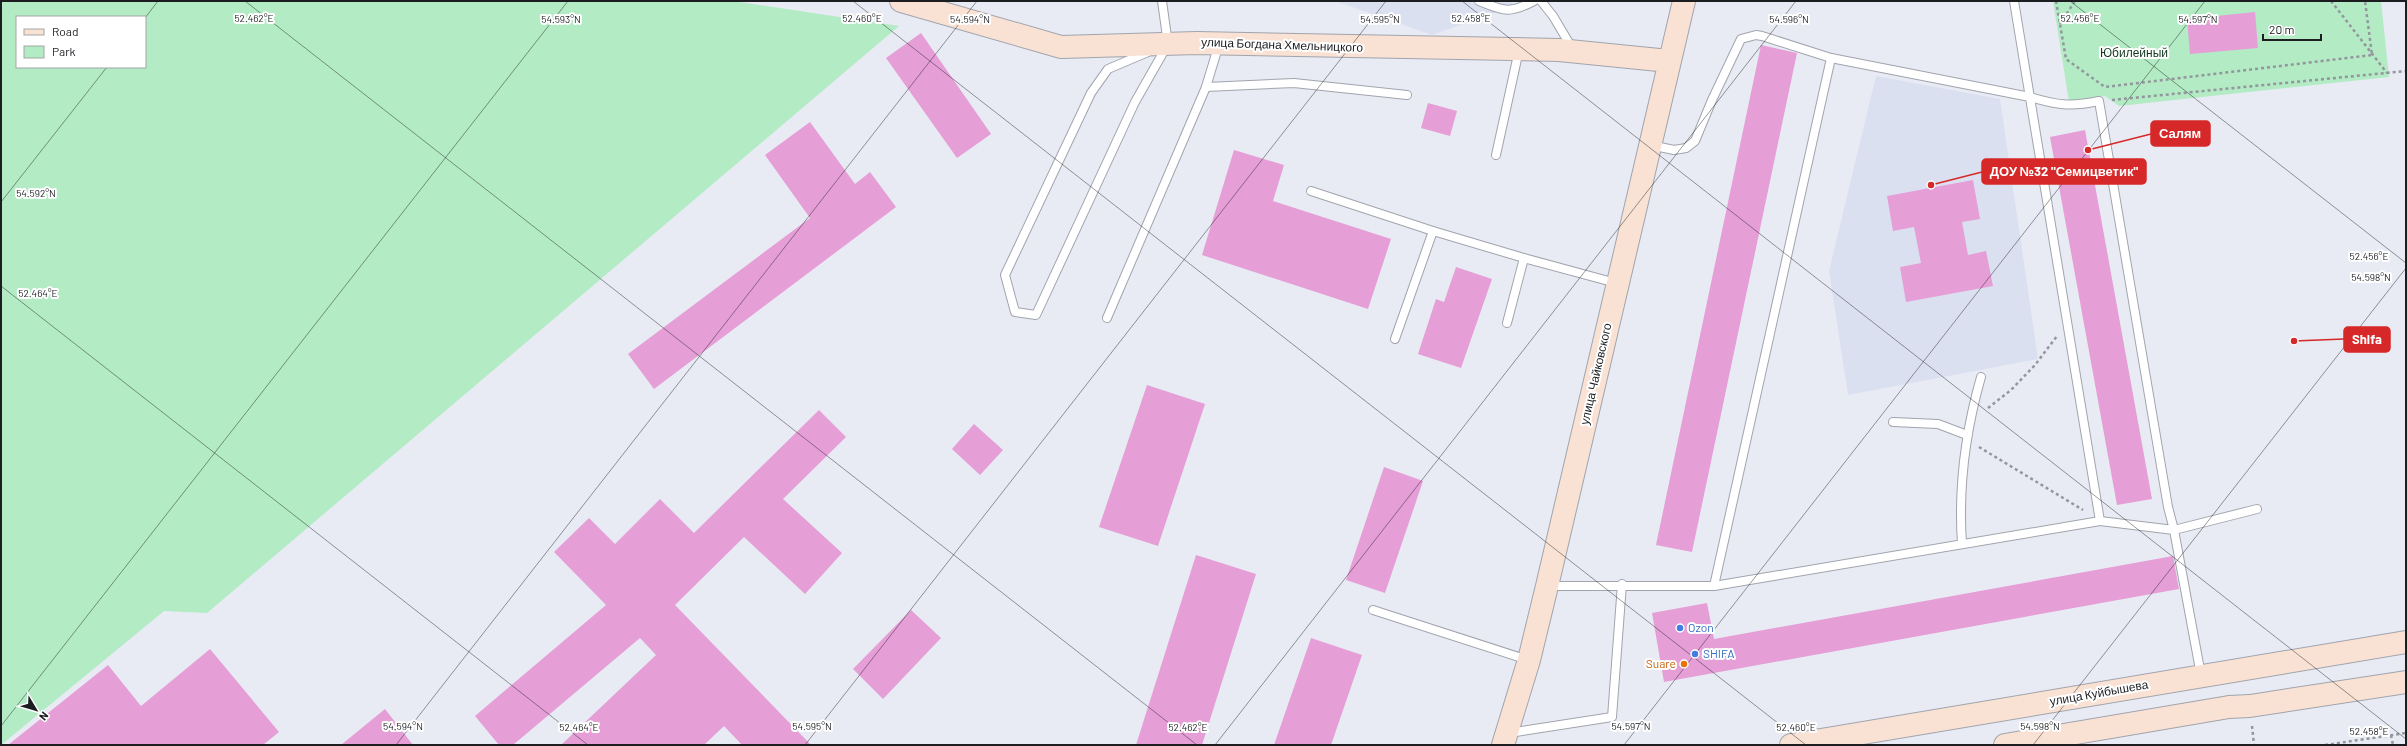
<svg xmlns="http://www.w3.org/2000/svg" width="2407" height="746" font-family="Barlow,sans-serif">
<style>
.built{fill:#dbe0f1}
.green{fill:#b2ebc4;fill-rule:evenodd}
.building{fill:#e59ed6}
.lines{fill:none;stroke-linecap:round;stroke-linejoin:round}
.lane-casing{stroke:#a1a4ad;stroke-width:10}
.secondary-casing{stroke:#a1a4ad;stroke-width:24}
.path{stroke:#94969d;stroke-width:2.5;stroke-dasharray:3 3;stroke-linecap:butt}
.lane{stroke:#fff;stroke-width:8}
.secondary{stroke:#f9e2d3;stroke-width:22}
.ticks{fill:none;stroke:#1c1d21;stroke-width:1;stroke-opacity:0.45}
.shop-dot{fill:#3f7fe0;stroke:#fff;stroke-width:1.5}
.food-dot{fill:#e8710a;stroke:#fff;stroke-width:1.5}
.labels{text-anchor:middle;stroke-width:4;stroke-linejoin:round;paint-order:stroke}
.street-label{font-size:12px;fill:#1c1d21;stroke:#fff}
.park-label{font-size:12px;fill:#143722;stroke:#fff}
.shop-label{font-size:12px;fill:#366cbe;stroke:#fff;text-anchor:start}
.food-label{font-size:12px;fill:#c56008;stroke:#fff;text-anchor:end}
.ticks-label{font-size:10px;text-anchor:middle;fill:#1c1d21;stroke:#fff;stroke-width:4;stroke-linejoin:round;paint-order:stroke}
.leader{fill:none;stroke:#d62828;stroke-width:1.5}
.callout-dot{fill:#d62828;stroke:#fff;stroke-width:1.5}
.callout{fill:#d62828;stroke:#d62828;stroke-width:1.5}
.callout-label{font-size:13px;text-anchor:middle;font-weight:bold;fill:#fff}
</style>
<rect width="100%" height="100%" fill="#e8ebf4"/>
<g class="built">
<path d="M1335 1H1513L1511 7 1432 35Z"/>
<path d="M1876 76 2000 99 2038 359 1848 395 1829 271Z"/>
</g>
<g class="green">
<path d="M1 1H733L899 26 207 613 164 611 1 745ZM17 17H145V67H17Z"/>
<path d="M2053 1H2381L2389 77 2119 106 2105 96 2069 102Z"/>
</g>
<g class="building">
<path d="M2255 12 2258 48 2190 54 2187 19Z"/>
<path d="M921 33 991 134 957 158 886 58Z"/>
<path d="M1761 45 1797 53 1692 552 1656 545Z"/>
<path d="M1428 103 1457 111 1450 136 1421 128Z"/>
<path d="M810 122 855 184 870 172 896 207 654 389 628 354 810 218 765 155Z"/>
<path d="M2085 130 2152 499 2117 505 2050 137Z"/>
<path d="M1234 150 1284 165 1273 201 1391 239 1368 309 1202 255Z"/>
<path d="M1973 180 1980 219 1962 222 1968 255 1986 251 1993 286 1906 302 1900 267 1921 263 1914 227 1893 231 1887 196Z"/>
<path d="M1456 267 1492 279 1461 368 1418 354 1436 299 1444 302Z"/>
<path d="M1147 385 1205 404 1158 546 1099 527Z"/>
<path d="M819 410 846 437 783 499 842 553 805 594 744 537 675 605 811 745H742L724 726 704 745H561L656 655 640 638 513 745H499L475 716 606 605 554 552 589 518 615 544 660 499 694 533Z"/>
<path d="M974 424 1003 450 980 475 952 449Z"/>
<path d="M1384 467 1423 481 1385 593 1346 580Z"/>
<path d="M1196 555 1256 574 1202 745H1136Z"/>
<path d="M2173 556 2179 589 1664 682 1652 613 1707 603 1714 639Z"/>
<path d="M911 610 941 638 883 699 853 669Z"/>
<path d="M1311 638 1362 655 1331 745H1274Z"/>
<path d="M210 649 279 732 263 745H8L108 665 141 706Z"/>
<path d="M385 709 413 745H341Z"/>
</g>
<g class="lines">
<g class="lane-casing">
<g id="lane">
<path d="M1479 1C1504 11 1509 14 1534 1"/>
<path d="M1541 1 1553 16 1572 48"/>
<path d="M1148 52 1108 69 1091 93 1005 275 1015 312 1036 315 1135 102 1168 44 1162 1"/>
<path d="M1206 87 1294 83 1407 95"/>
<path d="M1650 145 1674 150 1686 148 1695 141 1712 100 1741 39 1756 35 1762 36 1831 58 2030 97C2057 105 2070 107 2099 101L2168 507 2174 530 2100 521"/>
<path d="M1496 155 1519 50"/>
<path d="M1311 191 1433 231"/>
<path d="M1107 318 1206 87 1219 44"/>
<path d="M1507 323 1524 258 1616 283"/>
<path d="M1395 339 1433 231 1524 258"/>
<path d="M1893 422 1938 424 1967 435"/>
<path d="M1962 544C1958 486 1965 433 1981 377"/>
<path d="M1549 586H1714L2100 521 2014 1"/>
<path d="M1714 586 1831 58"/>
<path d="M1373 610 1528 660"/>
<path d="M2201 675 2174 530 2257 509"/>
<path d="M1509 733 1612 717 1622 584"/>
</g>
</g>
<g class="secondary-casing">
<g id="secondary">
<path d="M901 1 1061 47 1197 43 1559 50 1669 61"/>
<path d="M1503 745 1529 660 1547 586 1684 1"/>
<path d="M1791 745 2406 642"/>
<path d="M2005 745 2229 707 2250 706 2406 682"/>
</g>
</g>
<g class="path">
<path d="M2056 1 2066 59 2105 87 2372 55 2365 1"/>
<path d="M2331 1 2387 73"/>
<path d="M2060 24 2075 1"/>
<path d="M2112 100 2406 71"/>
<path d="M1988 408 2011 390 2035 365 2057 336"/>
<path d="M1979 447 2083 510"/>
<path d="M2252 726 2254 745"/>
<path d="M2391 735 2393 745"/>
<path d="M2325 745 2406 733"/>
</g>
<use href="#lane" class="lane"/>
<use href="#secondary" class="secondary"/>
</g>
<path class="ticks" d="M245 1 1197 745M853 1 1806 745M1462 1 2406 739M2070 1 2406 263M145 18 158 1M1 202 107 67M1 286 588 745M1 726 568 1M396 745 977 1M805 745 1386 1M1215 745 1796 1M1624 745 2205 1M2033 745 2406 268"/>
<g class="shop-dot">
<circle cx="1680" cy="628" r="4"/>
<circle cx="1695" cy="654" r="4"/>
</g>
<circle class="food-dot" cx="1684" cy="664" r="4"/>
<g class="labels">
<g class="street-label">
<text transform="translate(1282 45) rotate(2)" y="4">улица Богдана Хмельницкого</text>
<text transform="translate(1596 374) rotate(-77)" y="4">улица Чайковского</text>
<text transform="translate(2099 693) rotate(-10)" y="4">улица Куйбышева</text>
</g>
<g class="park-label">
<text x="2134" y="57">Юбилейный</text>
</g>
<g class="shop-label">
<text x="1688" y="632">Ozon</text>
<text x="1703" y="658">SHIFA</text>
</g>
<g class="food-label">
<text x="1676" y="668">Suare</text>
</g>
</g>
<g class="ticks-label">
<text x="254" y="22">52.462°E</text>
<text x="862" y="22">52.460°E</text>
<text x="1471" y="22">52.458°E</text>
<text x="2080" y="22">52.456°E</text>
<text x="561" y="23">54.593°N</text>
<text x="970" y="23">54.594°N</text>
<text x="1380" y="23">54.595°N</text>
<text x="1789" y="23">54.596°N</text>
<text x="2198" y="23">54.597°N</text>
<text x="36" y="197">54.592°N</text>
<text x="2369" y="260">52.456°E</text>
<text x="2371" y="281">54.598°N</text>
<text x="38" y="297">52.464°E</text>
<text x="403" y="730">54.594°N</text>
<text x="812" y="730">54.595°N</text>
<text x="1631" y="730">54.597°N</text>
<text x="2040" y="730">54.598°N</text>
<text x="579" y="731">52.464°E</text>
<text x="1188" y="731">52.462°E</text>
<text x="1796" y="731">52.460°E</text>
<text x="2369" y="735">52.458°E</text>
</g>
<path class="leader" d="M2088 150L2151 134M1931 185L1982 172M2294 341L2344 339"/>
<g class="callout-dot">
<circle cx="2088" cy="150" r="4"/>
<circle cx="1931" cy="185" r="4"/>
<circle cx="2294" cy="341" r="4"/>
</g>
<g class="callout">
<rect x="2151" y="121" width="59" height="25" rx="4"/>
<rect x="1982" y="159" width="164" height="25" rx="4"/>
<rect x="2344" y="327" width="46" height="25" rx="4"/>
</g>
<g class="callout-label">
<text x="2180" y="138">Салям</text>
<text x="2064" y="176">ДОУ №32 "Семицветик"</text>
<text x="2367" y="344">Shifa</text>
</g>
<rect width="2407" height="746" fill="none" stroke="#1c1d21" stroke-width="4"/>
<rect x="16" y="16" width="130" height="52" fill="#ffffff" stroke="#a4a5a6"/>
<rect x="24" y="29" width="20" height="6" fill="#f9e2d3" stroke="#a4a5a6"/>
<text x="52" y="36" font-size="12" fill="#1c1d21">Road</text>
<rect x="24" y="46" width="20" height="12" fill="#b2ebc4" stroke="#a4a5a6"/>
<text x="52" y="56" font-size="12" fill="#1c1d21">Park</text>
<g transform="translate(36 710) rotate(128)" stroke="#ffffff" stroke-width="3" paint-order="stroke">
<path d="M0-3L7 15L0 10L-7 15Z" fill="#1c1d21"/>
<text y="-6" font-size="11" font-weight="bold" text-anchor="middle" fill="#1c1d21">N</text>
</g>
<path d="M2263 34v6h58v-6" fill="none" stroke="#1c1d21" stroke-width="2"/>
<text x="2269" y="34" font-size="12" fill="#1c1d21" stroke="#ffffff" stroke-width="3" paint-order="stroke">20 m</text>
</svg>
